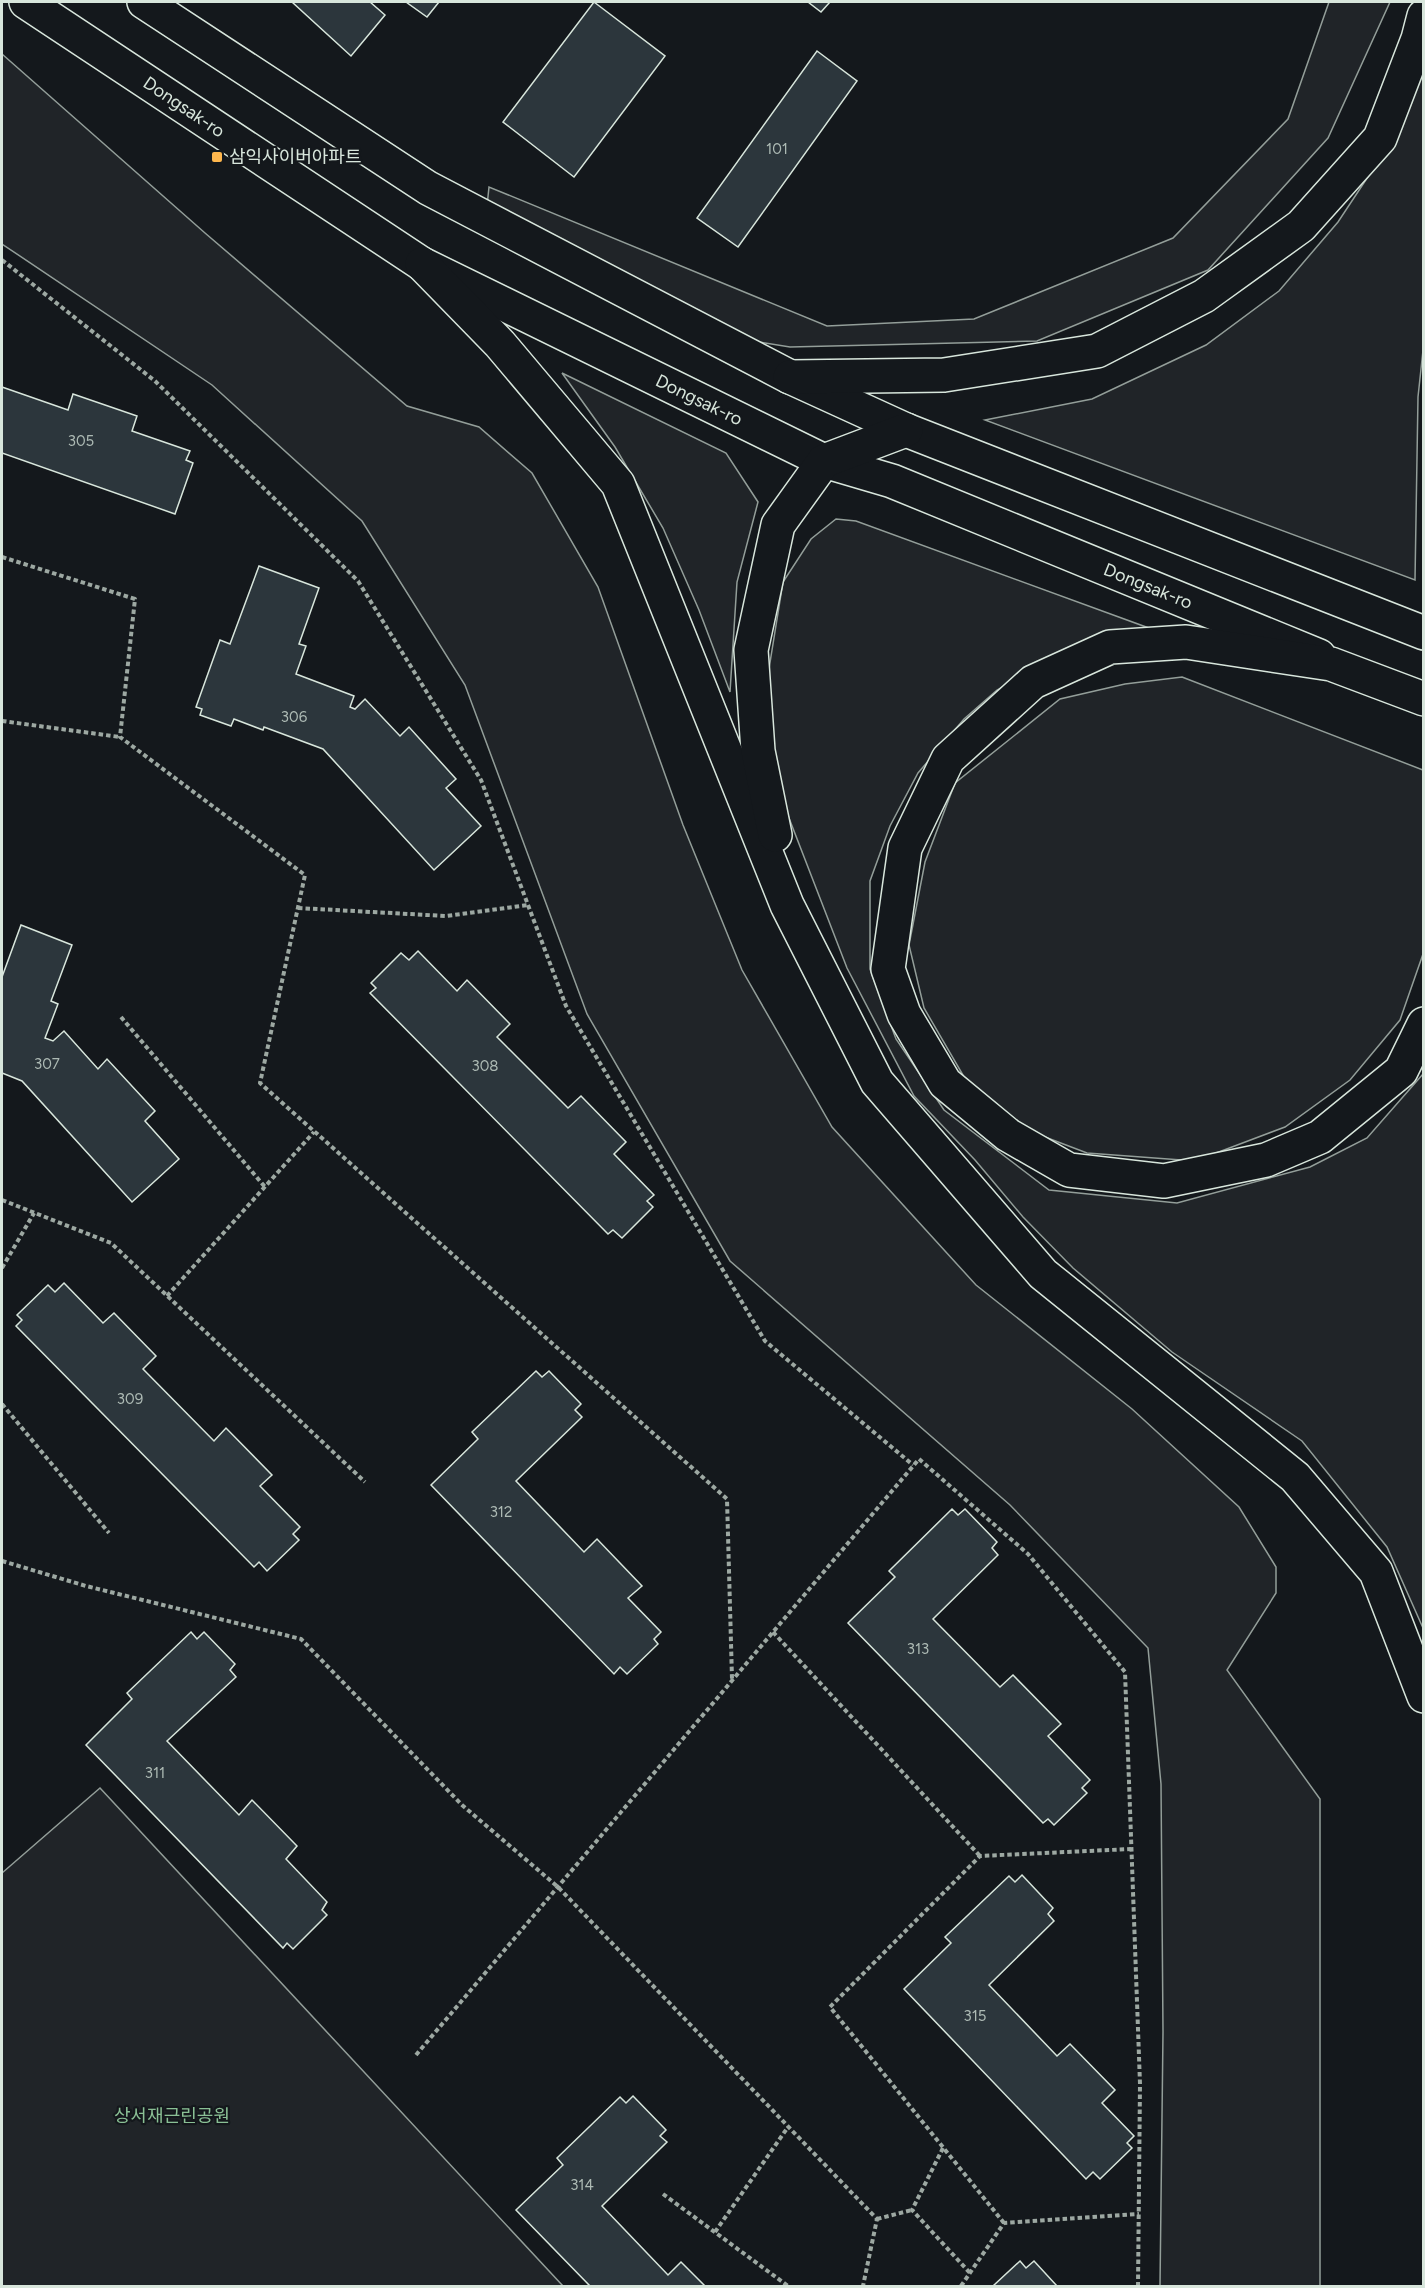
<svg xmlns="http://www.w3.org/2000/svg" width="1425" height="2288" font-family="Figtree,'Noto Sans KR',sans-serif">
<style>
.green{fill:#202428;stroke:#939e99;stroke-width:1.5}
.building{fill:#2c363c;stroke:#d8e6dc;stroke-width:1.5}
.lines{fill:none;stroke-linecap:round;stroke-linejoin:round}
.secondary-casing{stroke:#d8e6dc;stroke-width:36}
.trunk-casing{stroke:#d8e6dc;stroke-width:36}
.path{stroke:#9da8a2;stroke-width:4;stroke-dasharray:4.5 3;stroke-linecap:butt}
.secondary{stroke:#14181c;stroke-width:33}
.trunk{stroke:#14181c;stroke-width:33}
.poi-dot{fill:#ffb74d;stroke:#14181c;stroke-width:2}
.labels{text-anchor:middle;stroke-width:4.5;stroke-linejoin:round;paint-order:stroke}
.number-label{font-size:15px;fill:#adbab4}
.street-label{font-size:18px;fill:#d8e6dc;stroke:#14181c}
.poi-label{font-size:18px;fill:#d8e6dc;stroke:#14181c;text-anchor:start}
.park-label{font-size:18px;fill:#8ac095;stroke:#14181c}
</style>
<rect width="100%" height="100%" fill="#14181c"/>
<g class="green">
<path d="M1329 2H1390L1328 138 1208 270 1037 341 790 347 759 342 487 206 489 187 827 326 974 319 1173 238 1288 119Z"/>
<path d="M2 54 205 233 407 406 479 427 532 473 598 587 683 825 742 970 832 1127 976 1285 1132 1409 1239 1507 1276 1567V1593L1227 1670 1320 1799V2286H1160L1163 2032 1161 1784 1148 1648 1010 1505 730 1261 587 1014 465 685 362 521 212 385 2 244Z"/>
<path d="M1423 73 1424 341 1418 397 1415 580 985 420 1092 399 1206 345 1279 291 1338 222 1395 136Z"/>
<path d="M562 373 726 453 758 502 737 582 730 692 699 610 663 528 615 447Z"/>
<path d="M836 519 856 521 1157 631 1060 656 997 690 964 719 918 773 890 826 870 881V969L896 1039 944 1110 1049 1190 1177 1203 1310 1167 1367 1138 1423 1074V1628L1387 1547 1302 1441 1172 1352 1073 1268 1023 1217 975 1160 914 1096 847 968 777 787 768 675 783 582 811 539Z"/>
<path d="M1182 677 1423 770V954L1400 1020 1350 1080 1285 1127 1195 1161 1087 1153 1024 1129 971 1089 924 1008 909 945 925 862 955 783 1060 699 1125 684Z"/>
<path d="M100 1788 563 2286H2V1873Z"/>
</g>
<g class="building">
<path d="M292 2H370L385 15 351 56Z"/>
<path d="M406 2H439L427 17Z"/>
<path d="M594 2 665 56 574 177 503 122Z"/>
<path d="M808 2H830L821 12Z"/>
<path d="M817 51 857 81 738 247 697 218Z"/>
<path d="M2 387 68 410 73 394 137 416 132 431 190 451 186 460 193 463 175 514 2 453Z"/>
<path d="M259 566 319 588 299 644 306 646 296 674 354 696 350 707 355 709 365 699 400 736 409 727 456 779 446 788 481 826 434 870 323 749 264 727 263 730 234 719 231 726 200 715 202 709 196 707 220 640 230 644Z"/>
<path d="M21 925 72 945 51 1001 58 1004 45 1038 53 1041 64 1031 98 1069 107 1059 155 1111 145 1121 179 1159 132 1202 22 1081 2 1073V977Z"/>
<path d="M418 951 457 991 467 980 510 1024 497 1037 568 1108 581 1096 626 1142 614 1154 654 1195 647 1201 653 1207 622 1238 613 1230 608 1234 370 993 376 988 371 983 401 953 409 960Z"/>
<path d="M64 1283 103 1323 114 1313 156 1356 143 1369 214 1441 226 1428 272 1475 260 1486 300 1527 293 1534 299 1540 267 1571 259 1562 254 1567 16 1326 22 1320 17 1315 48 1285 55 1292Z"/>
<path d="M536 1371 542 1377 549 1371 581 1404 575 1410 582 1417 516 1481 584 1552 597 1539 642 1586 628 1598 661 1632 654 1639 658 1644 627 1674 620 1667 614 1674 431 1485 478 1439 472 1432Z"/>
<path d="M952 1509 958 1515 965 1509 997 1542 992 1548 998 1555 933 1619 1000 1687 1013 1675 1061 1724 1048 1736 1090 1780 1082 1788 1087 1793 1054 1825 1048 1819 1043 1823 848 1623 895 1577 889 1571Z"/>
<path d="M191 1632 197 1639 204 1632 235 1664 230 1670 236 1677 167 1741 239 1815 252 1800 297 1846 286 1859 327 1902 322 1910 327 1915 293 1949 287 1943 283 1948 86 1745 132 1699 127 1693Z"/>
<path d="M1022 1875 1053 1908 1048 1914 1054 1921 989 1985 1057 2056 1070 2044 1115 2090 1102 2103 1134 2136 1127 2143 1132 2148 1100 2179 1093 2172 1086 2179 904 1989 951 1943 945 1937 1009 1876 1015 1882Z"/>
<path d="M633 2096 666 2130 660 2136 667 2142 602 2206 668 2275 681 2262 705 2286H590L516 2210 563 2165 557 2158 620 2097 626 2103Z"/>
<path d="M1020 2261 1026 2268 1034 2261 1057 2286H993Z"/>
</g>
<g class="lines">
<g class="secondary-casing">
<g id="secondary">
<path d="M26 2 422 264 824 461 892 481 1319 656"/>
<path d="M144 2 428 188 790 377 906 430 1424 633"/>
</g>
</g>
<g class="trunk-casing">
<g id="trunk">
<path d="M422 264 500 344 618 484 787 905 877 1082 1043 1274 1295 1477 1376 1572 1424 1696"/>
<path d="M790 377 944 375 1097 351 1204 296 1301 226 1380 138 1418 39 1424 16"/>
<path d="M1424 699 1331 664 1186 642 1110 647 1033 682 948 759 905 848 888 969 904 1014 945 1083 1008 1135 1069 1170 1164 1181 1266 1160 1320 1137 1401 1071 1424 1024"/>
<path d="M775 835 758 751 751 650 778 525 824 461 906 430"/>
</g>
</g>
<g class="path">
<path d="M2 260 155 381 358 581 481 780 566 1006 765 1341 913 1465"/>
<path d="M2 557 135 599 120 737 305 875 260 1083 727 1499 732 1679"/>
<path d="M2 721 120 737"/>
<path d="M298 908 446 916 528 905"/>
<path d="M121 1017 265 1187"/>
<path d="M2 1200 111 1243 365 1482"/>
<path d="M2 1268 34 1213"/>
<path d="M167 1296 314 1132"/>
<path d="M2 1404 109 1533"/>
<path d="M2 1561 86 1586 301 1639 462 1805 558 1887 877 2219 863 2286"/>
<path d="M773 1632 980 1856"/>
<path d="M416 2055 919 1459 1028 1554 1125 1672 1140 2084 1138 2286"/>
<path d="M943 2148 912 2210 970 2273"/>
<path d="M663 2194 788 2286"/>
<path d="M877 2219 912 2210"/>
<path d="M1004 2223 830 2007 980 1856 1131 1849"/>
<path d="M715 2232 788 2127"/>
<path d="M961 2286 1004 2223 1139 2214"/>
</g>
<use href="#secondary" class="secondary"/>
<use href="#trunk" class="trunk"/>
</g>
<rect class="poi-dot" x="211" y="151" width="12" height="12" rx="3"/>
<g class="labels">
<g class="number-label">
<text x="777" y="154">101</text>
<text x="81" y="446">305</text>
<text x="294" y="722">306</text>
<text x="47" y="1069">307</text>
<text x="485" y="1071">308</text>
<text x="130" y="1404">309</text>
<text x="501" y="1517">312</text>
<text x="918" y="1654">313</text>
<text x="155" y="1778">311</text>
<text x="975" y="2021">315</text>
<text x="582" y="2190">314</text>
</g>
<g class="street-label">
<text transform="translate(184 107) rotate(34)" y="6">Dongsak-ro</text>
<text transform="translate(699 400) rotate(26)" y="6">Dongsak-ro</text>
<text transform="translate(1148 586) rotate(22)" y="6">Dongsak-ro</text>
</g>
<g class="poi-label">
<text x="229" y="163">삼익사이버아파트</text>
</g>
<g class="park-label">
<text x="172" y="2122">상서재근린공원</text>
</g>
</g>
<rect width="1425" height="2288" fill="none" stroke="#d8e6dc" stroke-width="6"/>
</svg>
